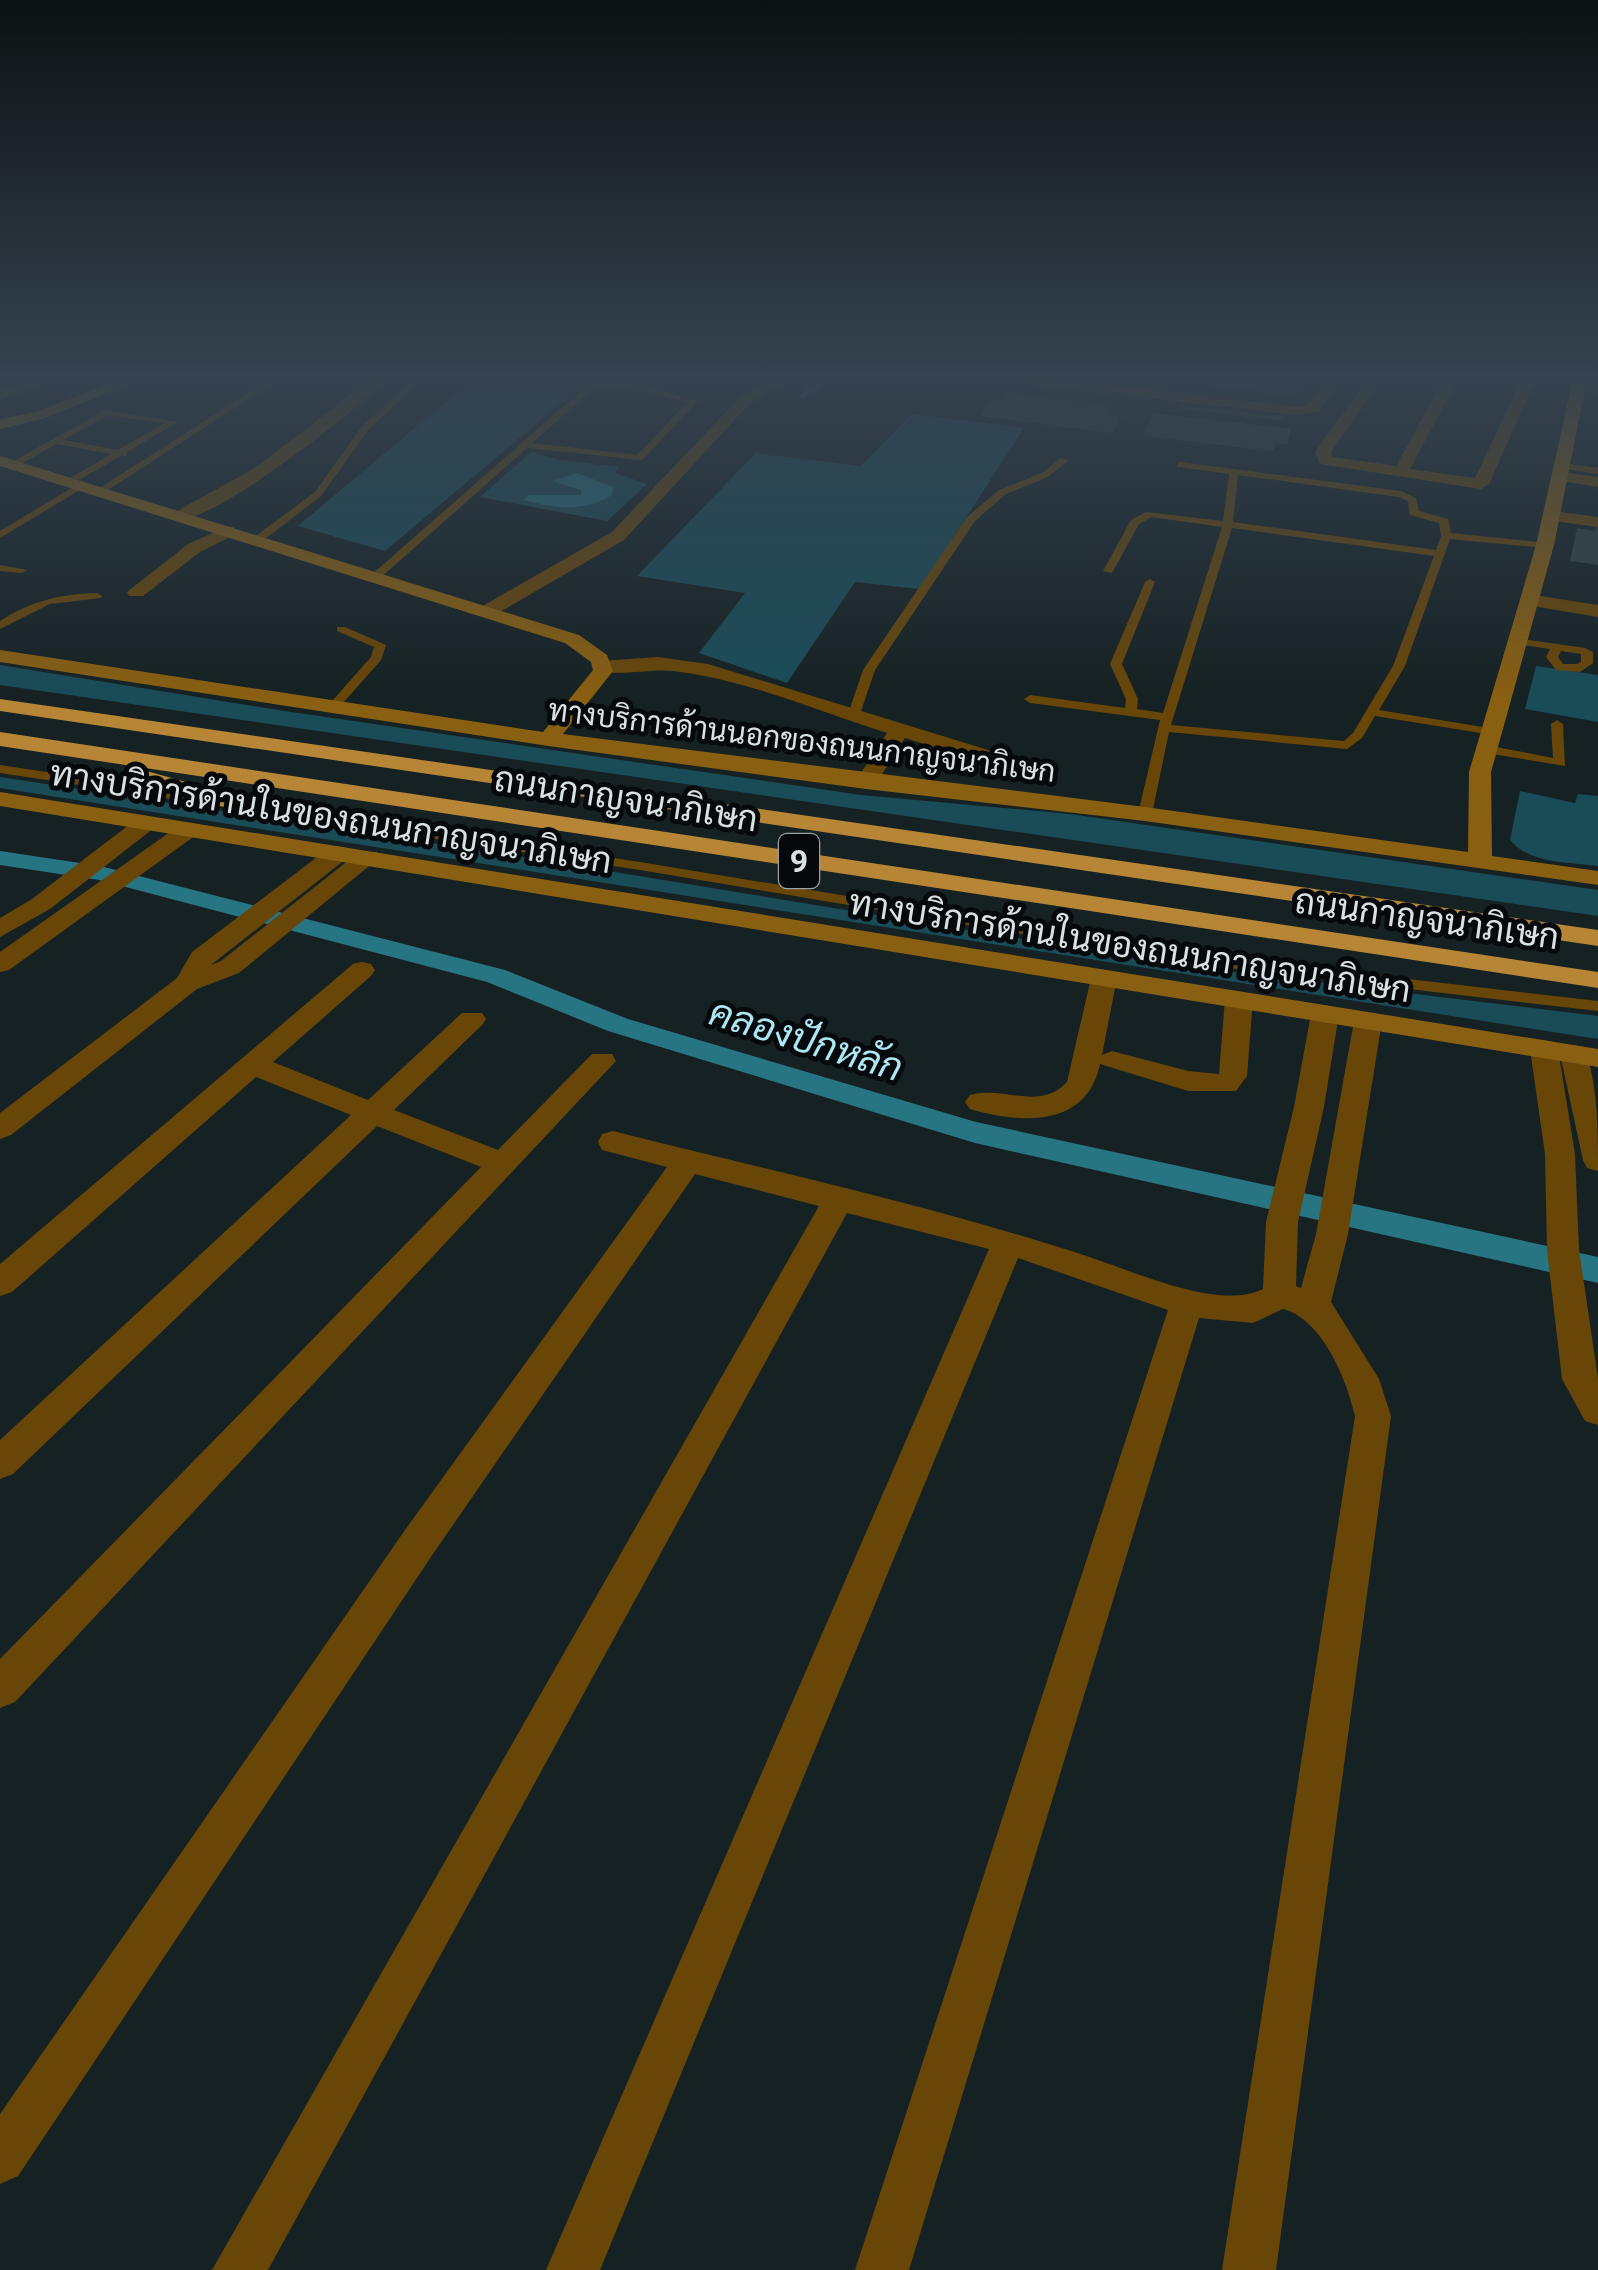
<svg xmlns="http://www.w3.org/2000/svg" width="1598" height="2270" font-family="Roboto,Sarabun,sans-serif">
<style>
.green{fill:#194c57}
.water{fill:#277483}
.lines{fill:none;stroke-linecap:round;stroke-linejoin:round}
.stream{stroke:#277483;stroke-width:5}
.canal{fill:#277483;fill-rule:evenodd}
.building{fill:#354143}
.lane{fill:#684608;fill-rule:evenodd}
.street{fill:#684608;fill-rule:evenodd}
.secondary{fill:#895f11;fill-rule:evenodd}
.highway{fill:#b68535;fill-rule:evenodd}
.labels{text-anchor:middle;stroke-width:10;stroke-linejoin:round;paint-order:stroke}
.far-street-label{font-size:30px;fill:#dae1e3;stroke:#05090b}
.shield{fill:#05090b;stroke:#9aa0a2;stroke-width:2.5}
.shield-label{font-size:32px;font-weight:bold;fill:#dae1e3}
.street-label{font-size:35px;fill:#dae1e3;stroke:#05090b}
.water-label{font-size:38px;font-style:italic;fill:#abe7f5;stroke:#05090b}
</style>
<rect width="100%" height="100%" fill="#162123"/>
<g class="green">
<path d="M481 379H590L385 551 298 526 449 399Z"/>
<path d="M912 414 1024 428 920 589 855 582 787 683 699 653 745 593 637 576 756 453 861 466Z"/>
<path d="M531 452 560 460 619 467 615 473 647 484 607 521 480 497Z"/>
<path d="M0 665 278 710 861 795 1070 814 1598 890V916L0 685Z"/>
<path d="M1536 666 1598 675V722L1525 709Z"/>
<path d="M0 777 517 856 1200 968 1598 1016V1039L0 788Z"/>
<path d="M1520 791 1575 803 1578 794 1598 796V866C1568 862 1530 864 1510 840Z"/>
</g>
<path class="water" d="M577 473 613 487 612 495C584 513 554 508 523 500L529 495H581V490L552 481Z"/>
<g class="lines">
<path class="stream" d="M803 395 828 379"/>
<path class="canal" d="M0 851 100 866 505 970 628 1019 976 1122 1598 1257V1283L975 1143 608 1031 487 982 99 880 0 865Z"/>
</g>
<g class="building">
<path d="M1199 379H1301L1294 396 1197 383Z"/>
<path d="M1008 393 1112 406 1107 415 1122 417 1112 433 980 416 994 399 1002 400Z"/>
<path d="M1181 405 1285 416 1284 421 1179 409Z"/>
<path d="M1153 413 1291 429 1287 445 1276 443 1274 451 1143 436Z"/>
<path d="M1598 523V565L1570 561 1577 528 1595 531Z"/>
</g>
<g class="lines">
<g class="lane">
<path d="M270 379H280L103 493 95 491Z"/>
<path d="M413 379H422L368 430 321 496 261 542H253V538L315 492 362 426Z"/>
<path d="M623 381 698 401 642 460 527 448 378 580H370V576L589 384ZM623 386 688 402 637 455 532 443 594 388Z"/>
<path d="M1579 381 1598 387V393L1576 385Z"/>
<path d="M105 410 178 422 127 452V456H121L73 483 65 481 111 454 57 444 15 467 7 465ZM106 416 165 423 118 450 64 440Z"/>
<path d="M1061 458 1069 460 1048 477 1006 494 975 521 875 670 860 714 850 717 848 714 863 670 967 517 999 490 1042 473Z"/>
<path d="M1181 462 1401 491 1416 498 1419 511 1448 519 1451 533 1549 543 1550 545 1545 548 1450 539 1405 666 1379 710 1489 728 1495 732 1493 735 1375 716 1362 738 1347 749 1169 732 1152 814 1150 817H1140L1138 814 1160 720 1030 703 1024 699 1030 695 1125 708 1126 699 1110 664 1145 582 1150 579 1155 582 1122 664 1138 699 1137 709 1163 713 1222 527 1152 517 1139 524 1112 573 1103 571 1131 520 1146 512 1223 521 1229 474 1178 467V463ZM1238 475 1399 497 1408 501 1410 515 1439 523 1441 536 1436 550 1233 522ZM1232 528 1434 556 1393 666 1353 733 1344 741 1171 725Z"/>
<path d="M1563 463 1598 468V474L1560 468V464Z"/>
<path d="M80 483 88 485 0 538V531Z"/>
<path d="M0 565 27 570 22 573 0 571Z"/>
<path d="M97 593 102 596 101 598 50 604 0 629V621C31 601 60 594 97 593Z"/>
<path d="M337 627H345L386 645 381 660 336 711 332 712 326 708 371 657 374 647 337 631Z"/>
<path d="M1516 638 1585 648 1593 652V663L1580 672 1556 670 1546 657 1550 649 1512 643V639ZM1561 651 1581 654V662L1577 664H1563L1558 657Z"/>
<path d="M1557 720 1563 724 1565 766 1486 753 1480 749 1486 745 1553 758 1551 724Z"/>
<path d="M0 765 640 862 1211 956 1598 1001V1011L1211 966 640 870 0 773Z"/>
</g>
<g class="street">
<path d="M36 379H57L0 400V391Z"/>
<path d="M371 379H387C359 409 212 525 175 520V512L255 468Z"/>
<path d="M774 379H792L750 403 624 540 493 616H479V608L612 532 740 397Z"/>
<path d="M1013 379H1058L1298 407 1309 404 1328 379H1342L1319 411 1298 415 1020 383Z"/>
<path d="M1368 379H1382L1331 452 1333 457 1396 466 1444 379H1458L1410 469 1475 478 1522 379H1536L1489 484 1481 489 1320 464 1315 452Z"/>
<path d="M1561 472 1598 477V487L1555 480 1553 477Z"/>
<path d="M1552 511 1598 517V527L1546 520V512Z"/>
<path d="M228 526 234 527V535L200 552 143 596H129L127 592 188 544Z"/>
<path d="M1528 594 1598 605V617L1521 604V596Z"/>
<path d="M658 657 708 664 998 753 1001 758 990 765 905 738 874 787H858L855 782 887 733C818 711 745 679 673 671 652 668 604 679 591 667L601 661Z"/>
<path d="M146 816 154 818 158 823 154 828 50 909 0 937V918L32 899 138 818Z"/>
<path d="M188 823 200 830 196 835 9 970 0 972V952L180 825Z"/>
<path d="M338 846 347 848 350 853 347 858 211 965 221 961 359 852H377L380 857 239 973 197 989 11 1135 0 1139V1113L177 978 192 952 329 848Z"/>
<path d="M362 962 371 964 375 970 371 976 273 1062 368 1100 462 1013H482L486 1019 482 1025 394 1110 498 1150 592 1054H612L616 1061 15 1702 0 1708V1659L481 1167 377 1126 13 1474 0 1479V1440L351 1115 256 1077 12 1292 0 1296V1264L353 964Z"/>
<path d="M1104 970 1117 978 1102 1055 1112 1051 1188 1071 1219 1074 1225 999 1229 993H1249L1253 999 1247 1076 1236 1091H1188L1100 1064C1087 1128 1021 1124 970 1109L965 1102 970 1095C1003 1085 1039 1112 1067 1082L1091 978Z"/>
<path d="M1325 1005 1335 1008 1339 1014 1324 1107 1298 1222 1296 1286 1301 1288 1316 1234 1354 1021 1358 1015H1378L1382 1021 1348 1234 1331 1302 1379 1379 1391 1416 1276 2270H1222L1355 1416C1347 1380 1322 1319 1283 1309L1253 1323 1199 1318 909 2270H855L1168 1310 1018 1258 600 2270H546L989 1249 847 1213 268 2270H212L819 1206 695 1174 433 1554 18 2176 0 2184V2114L405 1530 667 1167 602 1150 598 1142 602 1134 613 1131C775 1172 941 1207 1101 1261 1142 1275 1222 1310 1263 1289L1266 1222 1294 1107 1311 1014 1315 1008Z"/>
<path d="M1544 1040 1554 1042 1558 1049 1575 1154 1579 1250 1598 1378V1425L1585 1421 1562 1379 1547 1250 1545 1154 1530 1049 1534 1042Z"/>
<path d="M1574 1045 1584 1047C1598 1082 1598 1132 1598 1171L1587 1168 1583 1160 1560 1054 1564 1047Z"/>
</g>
<g class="secondary">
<path d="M122 379H142L45 418 0 429V419L36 412Z"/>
<path d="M1573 379H1587L1554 545 1491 772 1492 856 1598 871V885L1145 821 866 789 548 746 0 662V650L543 732 593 670 591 662 565 643 0 466V456L579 635 607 655 613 671 563 734 1145 807 1468 852 1469 772 1536 545Z"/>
<path d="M0 792 1598 1049V1067L0 806Z"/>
</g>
<g class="highway">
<path d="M0 699 1598 930V946L0 711Z"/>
<path d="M0 732 1598 972V988L0 746Z"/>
<path d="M143 770 254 801 258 806 246 813 135 782 132 777Z"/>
</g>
</g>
<linearGradient id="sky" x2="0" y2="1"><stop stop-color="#0c1213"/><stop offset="0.54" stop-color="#364350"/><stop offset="1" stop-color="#364350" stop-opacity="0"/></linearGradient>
<rect width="1598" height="697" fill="url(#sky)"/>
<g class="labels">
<g class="far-street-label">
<text transform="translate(802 741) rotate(7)" y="10">ทางบริการด้านนอกของถนนกาญจนาภิเษก</text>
</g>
<rect class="shield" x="779" y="834" width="40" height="54" rx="8"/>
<g class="shield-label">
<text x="799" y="872">9</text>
</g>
<g class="street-label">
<text transform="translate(626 799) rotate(9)" y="12">ถนนกาญจนาภิเษก</text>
<text transform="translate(331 817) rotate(9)" y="12">ทางบริการด้านในของถนนกาญจนาภิเษก</text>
<text transform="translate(1427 919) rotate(8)" y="12">ถนนกาญจนาภิเษก</text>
<text transform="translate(1130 946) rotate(9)" y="12">ทางบริการด้านในของถนนกาญจนาภิเษก</text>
</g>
<g class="water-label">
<text transform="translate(806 1040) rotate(17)" y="13">คลองปักหลัก</text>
</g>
</g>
</svg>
